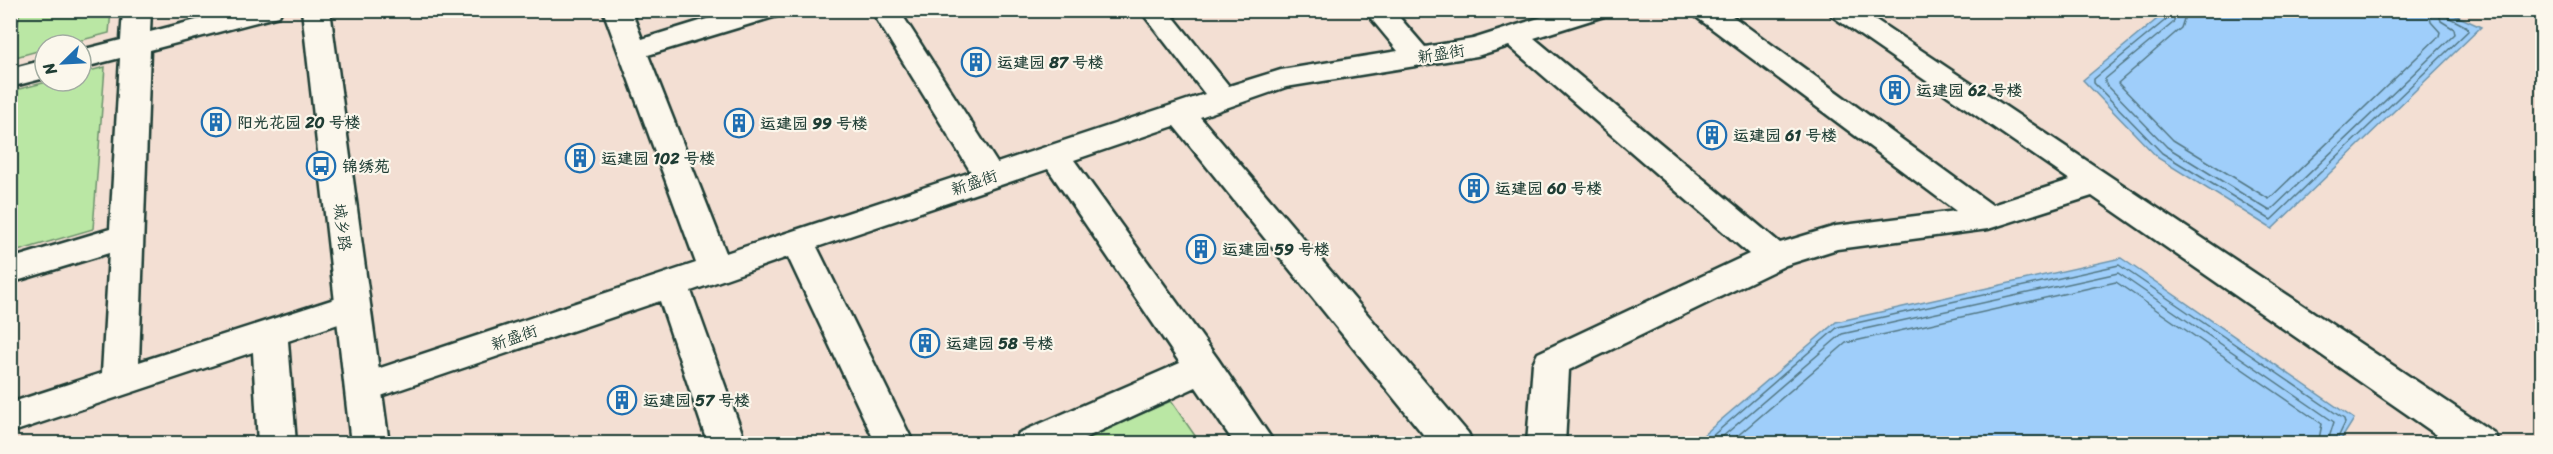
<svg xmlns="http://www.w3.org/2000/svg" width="2553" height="454" font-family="Sriracha,'LXGW WenKai TC',sans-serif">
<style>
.green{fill:#bae7a4;stroke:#6c926c;stroke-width:1.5}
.water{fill:#9fcefa;stroke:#6c94ab;stroke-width:1.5}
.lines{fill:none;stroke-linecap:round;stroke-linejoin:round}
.shore{stroke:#527783;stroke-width:1.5}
.street-casing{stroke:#1f3d34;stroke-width:5}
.secondary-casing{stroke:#1f3d34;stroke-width:5}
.street{fill:#fbf7ec;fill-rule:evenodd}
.secondary{fill:#fbf7ec;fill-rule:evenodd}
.labels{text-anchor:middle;stroke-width:4.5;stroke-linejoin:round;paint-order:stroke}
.street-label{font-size:16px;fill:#1f3d34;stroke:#fbf7ec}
.poi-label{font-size:16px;font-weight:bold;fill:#1f3d34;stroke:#fbf7ec;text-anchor:start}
</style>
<rect width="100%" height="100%" fill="#f3dfd3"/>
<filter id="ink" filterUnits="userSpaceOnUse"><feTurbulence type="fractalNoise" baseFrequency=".0167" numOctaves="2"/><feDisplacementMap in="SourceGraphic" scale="12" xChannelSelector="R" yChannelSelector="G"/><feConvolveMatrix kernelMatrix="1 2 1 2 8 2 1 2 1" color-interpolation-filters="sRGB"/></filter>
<g filter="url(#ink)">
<g class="green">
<path d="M20 11H111L109 33 63 45H45V49L12 58Z"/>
<path d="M105 67 93 229 11 253V91L51 81H81V73Z"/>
<path d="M1171 401 1200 443H1075Z"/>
</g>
<g class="water">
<path d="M2446 11 2481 27 2272 229 2158 158 2083 80 2167 11Z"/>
<path d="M2121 258 2354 419 2339 443H1694L1836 322Z"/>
</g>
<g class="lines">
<g class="shore">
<path d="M2170 10 2168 18 2094 79V83L2162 153 2271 220 2468 31 2467 27 2448 17 2445 10"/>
<path d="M2178 10 2173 23 2105 79V83L2167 147 2270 211 2455 34 2454 29 2441 21 2438 10"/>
<path d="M2187 10 2181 28 2118 83 2173 140 2269 199 2439 36 2440 32 2431 22 2429 10"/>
<path d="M1703 444 1838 327 2119 265 2344 419 2345 423 2335 444"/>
<path d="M1714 444 1842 334 2118 273 2334 422 2327 444"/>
<path d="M1728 444 1846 343 2116 282 2322 424 2318 444"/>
</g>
<g class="street-casing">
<g id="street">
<path d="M123 10H151L150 32 235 10H282L279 16 150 50 139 362 353 293 365 297 370 306 365 315 288 341 296 444H258L253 352 10 433V403L102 373 109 253 10 283V259L110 229 120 58 81 68V50L121 40Z"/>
<path d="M603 10H631L642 39 736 10H780L777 16 648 55 726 253 971 172 871 10H899L997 163 1205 94 1140 10H1168L1229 86 1281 70 1398 51 1364 10H1393L1425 47 1473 39 1564 10H1607L1604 16 1534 38 1780 243 1836 226 1956 211 1695 16 1692 10H1724L1992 205 2070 180 1832 16 1829 10H1861L2494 433 2499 444H2450L2092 196 1988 229 1837 249 1786 265 1569 370 1565 444H1527L1533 363 1538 353 1749 254 1509 46 1477 56 1286 87 1200 117 1468 433 1473 444H1431L1174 126 1074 160 1217 358 1275 444H1235L1196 387 1072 444H1014L1019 433 1180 363 1048 169 817 247 914 444H876L788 257 691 291 746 444H708L660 301 363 402 350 398 345 388 350 378 696 263Z"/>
<path d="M45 60V78L10 87V69Z"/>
</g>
</g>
<g class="secondary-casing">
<path id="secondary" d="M302 10H330L389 444H351Z"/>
</g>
<use href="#street" class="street"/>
<use href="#secondary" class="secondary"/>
</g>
</g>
<defs>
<g id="building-ring" transform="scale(1.5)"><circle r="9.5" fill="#fbf7ec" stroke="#1f6fb2" stroke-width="1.5"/><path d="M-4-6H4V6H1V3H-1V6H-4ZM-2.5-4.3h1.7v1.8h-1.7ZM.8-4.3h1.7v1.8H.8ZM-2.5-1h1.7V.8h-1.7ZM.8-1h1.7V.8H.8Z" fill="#1f6fb2"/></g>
<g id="bus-ring" transform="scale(1.5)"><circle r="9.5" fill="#fbf7ec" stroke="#1f6fb2" stroke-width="1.5"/><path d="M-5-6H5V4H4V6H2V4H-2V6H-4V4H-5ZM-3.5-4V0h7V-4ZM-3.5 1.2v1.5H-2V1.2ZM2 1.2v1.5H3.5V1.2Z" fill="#1f6fb2"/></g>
</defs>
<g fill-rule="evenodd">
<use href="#building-ring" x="976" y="62"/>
<use href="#building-ring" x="1895" y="90"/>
<use href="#building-ring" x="216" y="122"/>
<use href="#building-ring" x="739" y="123"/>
<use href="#building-ring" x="1712" y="135"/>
<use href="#building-ring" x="580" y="158"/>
<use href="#bus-ring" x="321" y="166"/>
<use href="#building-ring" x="1474" y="188"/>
<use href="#building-ring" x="1201" y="249"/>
<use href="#building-ring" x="925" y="343"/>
<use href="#building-ring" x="622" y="400"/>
</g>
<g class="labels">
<g class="street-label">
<text transform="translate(1441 53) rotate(-9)" y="6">新盛街</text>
<text transform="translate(974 182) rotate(-19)" y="6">新盛街</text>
<text transform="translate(343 227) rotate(83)" y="6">城乡路</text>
<text transform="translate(514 337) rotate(-19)" y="6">新盛街</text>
</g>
<g class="poi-label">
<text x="997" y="68">运建园 87 号楼</text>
<text x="1916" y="96">运建园 62 号楼</text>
<text x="237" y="128">阳光花园 20 号楼</text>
<text x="760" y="129">运建园 99 号楼</text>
<text x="1733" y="141">运建园 61 号楼</text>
<text x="601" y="164">运建园 102 号楼</text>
<text x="342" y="172">锦绣苑</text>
<text x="1495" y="194">运建园 60 号楼</text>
<text x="1222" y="255">运建园 59 号楼</text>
<text x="946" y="349">运建园 58 号楼</text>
<text x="643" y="406">运建园 57 号楼</text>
</g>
</g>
<rect width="2553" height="454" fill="none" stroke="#fbf7ec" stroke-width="36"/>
<rect x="18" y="18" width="2517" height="418" fill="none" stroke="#1f3d34" stroke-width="2" filter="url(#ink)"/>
<g transform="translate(63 63) rotate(246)"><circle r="28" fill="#fbf7ec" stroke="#a3ada2" stroke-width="1.5"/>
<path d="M0-4.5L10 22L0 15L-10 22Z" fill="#1f6fb2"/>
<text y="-9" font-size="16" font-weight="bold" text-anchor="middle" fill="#1f3d34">N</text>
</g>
</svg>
